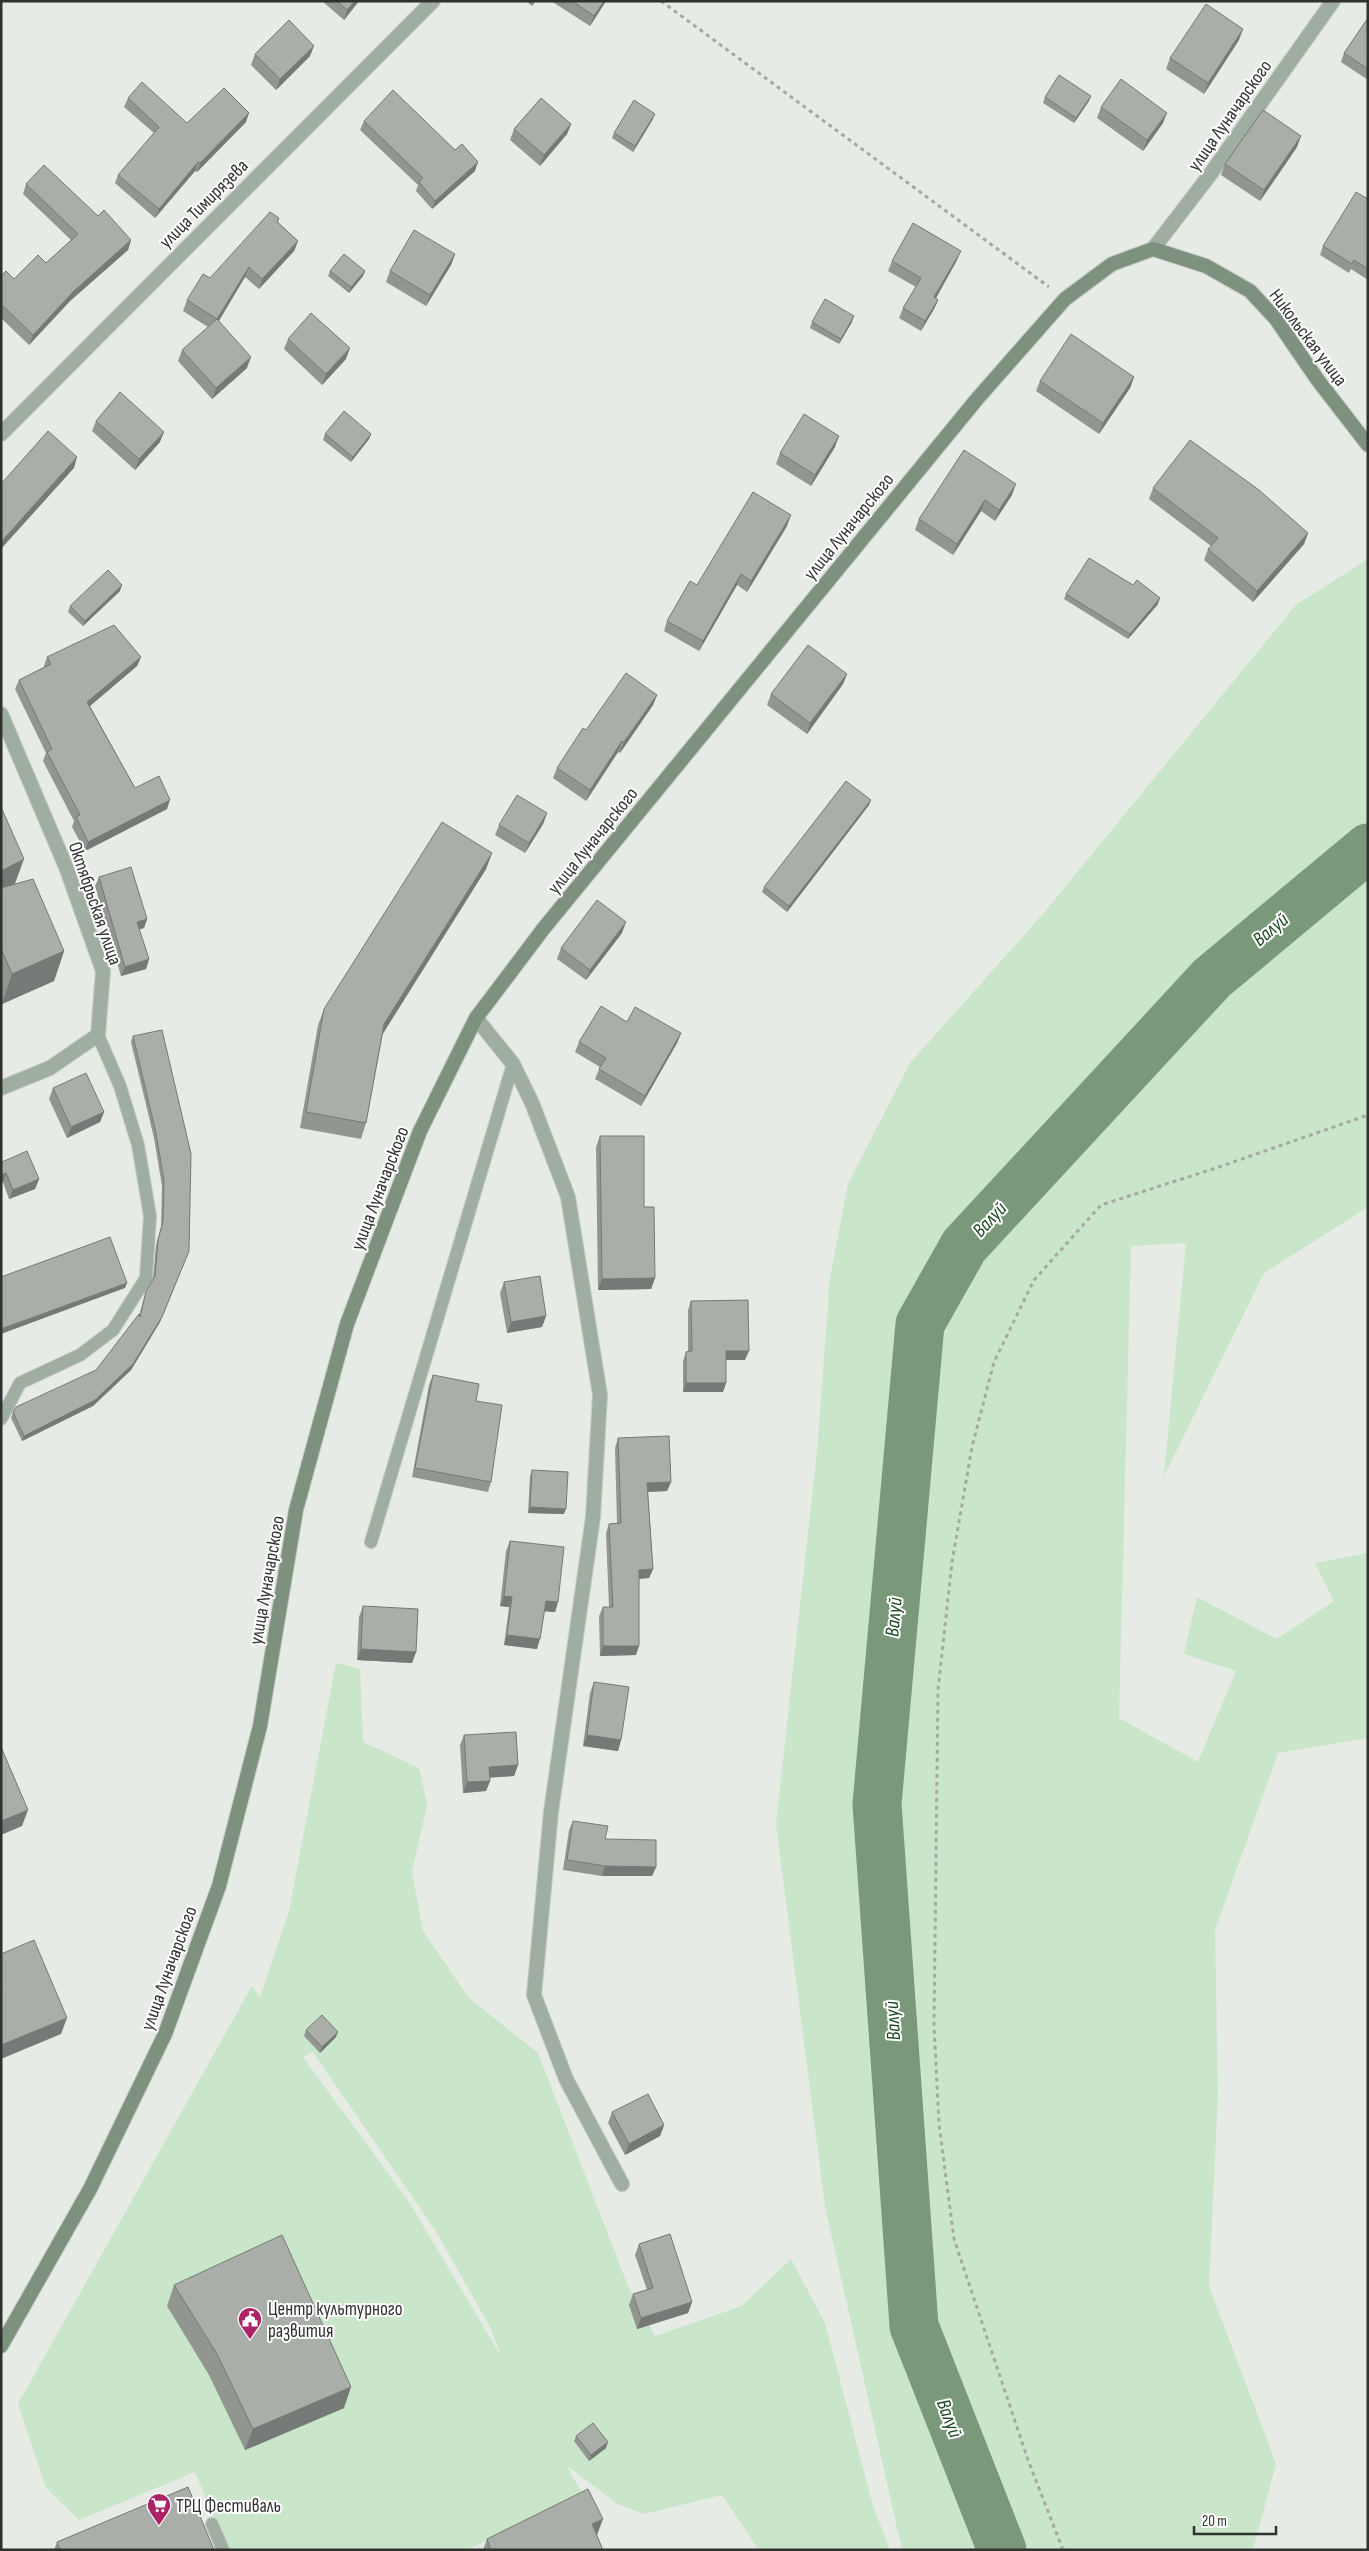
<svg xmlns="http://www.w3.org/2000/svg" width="1369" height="2551" font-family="'Sofia Sans Condensed',sans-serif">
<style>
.green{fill:#c9e5ca;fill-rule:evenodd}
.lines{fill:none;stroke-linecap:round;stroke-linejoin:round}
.river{stroke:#7a997b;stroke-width:49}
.service-casing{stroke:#c2c6c2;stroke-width:14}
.minor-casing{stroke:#c2c6c2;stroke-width:16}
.secondary-casing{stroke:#c2c6c2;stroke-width:16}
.path{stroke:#a5a9a5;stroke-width:3;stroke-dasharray:4 4;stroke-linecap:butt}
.service{stroke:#a0aea1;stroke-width:12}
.minor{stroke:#a0aea1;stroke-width:14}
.secondary{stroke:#7d917e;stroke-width:14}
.wall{fill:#919691}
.shaded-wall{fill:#767a76}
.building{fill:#a9aea9;stroke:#767a76}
.labels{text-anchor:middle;stroke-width:4;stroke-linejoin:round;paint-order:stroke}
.street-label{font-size:19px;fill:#303230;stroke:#fff}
.poi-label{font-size:19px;fill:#303230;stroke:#fff;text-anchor:start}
.water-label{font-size:20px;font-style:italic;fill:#194920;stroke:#fff}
</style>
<rect width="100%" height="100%" fill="#e6ebe6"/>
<g class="green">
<path d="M1368 559V1207L1264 1273 1164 1476 1186 1243 1131 1246 1119 1718 1198 1762 1236 1671 1184 1654 1197 1597 1277 1639 1334 1601 1315 1563 1368 1553V1738L1278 1753 1215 1930 1218 2094 1209 2286 1276 2464 1253 2550H902L825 2206 776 1824 817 1452 830 1278 848 1184 910 1063 1043 914 1296 605Z"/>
<path d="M336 1663 360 1669 363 1742 419 1768 427 1805 412 1872 423 1931 469 1998 538 2053 628 2286 655 2336 742 2306 791 2259 825 2323 873 2506 890 2550H759L722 2495 644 2514 618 2504 566 2465 583 2495 467 2550H228L195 2472 79 2520 46 2488 18 2404 252 1986 260 1997 289 1911ZM313 2052 437 2233 491 2329 501 2356 409 2202 303 2057Z"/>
</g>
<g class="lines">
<path class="river" d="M1002 2550 914 2326 877 1804 920 1324 964 1246 1212 978 1368 848"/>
<g class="service-casing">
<g id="service">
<path d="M1 1419 20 1383 80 1355 113 1330 146 1278 150 1216 138 1145 120 1086 98 1035"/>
<path d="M371 1542 513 1064"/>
<path d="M212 2524 223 2550"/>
</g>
</g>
<g class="minor-casing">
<g id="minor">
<path d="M1153 249 1209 176 1333 1"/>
<path d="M1 434 433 1"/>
<path d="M1 714 66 867 103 971 98 1035 50 1068 1 1088"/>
<path d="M476 1018 513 1064 532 1103 568 1197 600 1395 593 1517 551 1812 534 1995 566 2079 622 2184"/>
</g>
</g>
<g class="secondary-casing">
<path id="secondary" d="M1 2346 90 2189 165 2034 219 1886 260 1726 296 1510 347 1324 420 1131 476 1018 544 928 977 399 1065 299 1112 264 1153 249 1206 266 1250 291 1276 319 1317 379 1368 445"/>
</g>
<g class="path">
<path d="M661 1 1049 287"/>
<path d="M1063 2550 1028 2460 954 2239 939 2124 934 2025 938 1690 952 1562 972 1447 994 1362 1034 1280 1101 1205 1219 1167 1368 1115"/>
</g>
<use href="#service" class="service"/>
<use href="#minor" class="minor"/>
<use href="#secondary" class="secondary"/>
</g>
<g class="wall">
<path d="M322 1H359L344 20Z"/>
<path d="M526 1H536L532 6Z"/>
<path d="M551 1H606L590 26Z"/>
<path d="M1368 18V80L1341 62 1344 53Z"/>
<path d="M1239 40 1204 94 1166 69 1170 58Z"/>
<path d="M255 54 310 56 276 90 251 65Z"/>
<path d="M1045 97 1089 101 1074 123 1043 103Z"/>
<path d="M128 98 187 123 246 122 197 172 195 171 155 218 115 183 118 175 154 133 124 107Z"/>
<path d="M1101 107 1163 123 1143 151 1097 118Z"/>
<path d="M653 119 633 152 612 138 614 133Z"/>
<path d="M364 121 475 171 432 209 416 191 418 185 360 130Z"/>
<path d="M571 124 567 134 540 166 510 140 514 129Z"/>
<path d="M1297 147 1260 201 1221 175 1225 164Z"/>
<path d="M26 184 98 216 131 240 128 250 70 301 29 345 1 318V276L14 279 46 263 71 240 23 194Z"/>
<path d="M1368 199V280L1351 269 1349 273 1320 255 1323 246Z"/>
<path d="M279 218 278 222 298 241 294 251 259 289 245 277 219 321 247 368 212 399 178 361 182 350 208 327 183 311 187 300 210 278Z"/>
<path d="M455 254 451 265 426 306 386 282 390 271Z"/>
<path d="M957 260 936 298 938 300 934 309 921 331 899 318 903 308 916 287 888 271 892 261Z"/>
<path d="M330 271H365L363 276 349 293 328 276Z"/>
<path d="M812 322H852L839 344 810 328Z"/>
<path d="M288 339 346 359 322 385 284 349Z"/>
<path d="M1134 377 1130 388 1099 434 1036 391 1040 381Z"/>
<path d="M96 421 160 442 135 470 92 431Z"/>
<path d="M325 434H371L369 439 351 462 323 440Z"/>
<path d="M835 447 811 486 776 464 780 453Z"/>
<path d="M964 450 1012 495 995 521 981 511 953 555 915 530 919 519Z"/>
<path d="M1153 488 1308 533 1304 544 1253 602 1204 560 1208 549 1211 546 1149 499Z"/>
<path d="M787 526 747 592 737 585 699 651 664 631 667 621 697 585Z"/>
<path d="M1133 585 1158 604 1128 639 1064 599 1066 594Z"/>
<path d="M120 591 83 626 68 612 70 606Z"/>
<path d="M47 657H141L137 666 90 706 135 788 167 809 85 851 72 827 74 821 43 761 46 753 15 689 19 680 44 667V666Z"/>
<path d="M847 674 843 684 807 734 767 705 771 694Z"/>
<path d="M657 695 653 705 620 753 618 752 586 801 553 778 557 768 586 730Z"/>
<path d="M871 800 869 805 787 912 762 892 764 887Z"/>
<path d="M1 807 15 884 64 951 54 981 2 1004Z"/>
<path d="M547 813 543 824 525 853 495 835 499 825Z"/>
<path d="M492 853 486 869 383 1033 366 1123 361 1139 300 1128 318 1025 324 1009Z"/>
<path d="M99 877 147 919 144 928 139 929 149 959 146 969 121 976 95 886Z"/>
<path d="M622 933 586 980 557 959 561 948Z"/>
<path d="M627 1022 681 1033 677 1043 641 1106 595 1079 600 1067 575 1052 579 1042Z"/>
<path d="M133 1036 191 1154 160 1322 131 1370 93 1406 22 1441 11 1418 13 1412 96 1370 139 1316 146 1291 153 1279 156 1245 161 1227 162 1186 154 1138 131 1042Z"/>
<path d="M53 1088 104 1112 100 1122 67 1138 49 1099Z"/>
<path d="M600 1136 644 1207 655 1278 651 1289 598 1290 596 1147Z"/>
<path d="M1 1161 39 1179 35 1189 9 1199 3 1182 1 1183Z"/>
<path d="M504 1282 546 1316 542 1327 507 1333 500 1293Z"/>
<path d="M691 1301 745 1360H726V1383L723 1392H683V1361L686 1352 688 1351V1310Z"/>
<path d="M433 1375 476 1401 491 1482 488 1492 412 1477 429 1385Z"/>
<path d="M618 1438 671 1482 667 1491 648 1492 653 1569 649 1578 639 1579 636 1655 600 1656 599 1616 603 1607H609L606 1533 609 1524 617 1523 615 1448Z"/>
<path d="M532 1470 564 1514 528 1513 530 1476Z"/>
<path d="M510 1541 558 1602 555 1612 544 1611 537 1649 504 1645 509 1607 500 1606 506 1551Z"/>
<path d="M363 1606 416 1652 412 1663 357 1660 359 1617Z"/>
<path d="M594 1682 621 1740 618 1751 583 1746 590 1693Z"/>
<path d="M464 1735 518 1765 514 1776 490 1777V1781L486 1791 463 1793 460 1745Z"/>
<path d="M573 1821 656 1867 652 1876H602L563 1870 569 1830Z"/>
<path d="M306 2030 336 2037 320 2053 304 2036Z"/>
<path d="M612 2112 664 2125 660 2136 625 2155 608 2123Z"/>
<path d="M639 2244 692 2302 688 2313 637 2329 629 2305 633 2294 647 2290 635 2255Z"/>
<path d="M174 2285 344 2408 245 2450 209 2375 167 2306Z"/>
<path d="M576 2436 606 2448 589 2461 574 2441Z"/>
<path d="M597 2535 603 2550H483L487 2539Z"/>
<path d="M57 2542 214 2550H54Z"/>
</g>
<g class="shaded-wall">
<path d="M355 1H359L344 20 347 10Z"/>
<path d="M604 1H606L590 26 594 16Z"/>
<path d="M1243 29 1239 40 1204 94 1208 83Z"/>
<path d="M314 46 310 56 276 90 280 79Z"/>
<path d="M1091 96 1089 101 1074 123 1076 118Z"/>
<path d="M249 113 246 122 197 172 200 163Z"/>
<path d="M1167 113 1163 123 1143 151 1147 140Z"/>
<path d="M655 114 653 119 633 152 635 146Z"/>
<path d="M571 124 567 134 540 166 544 155Z"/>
<path d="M1301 136 1297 147 1260 201 1264 190Z"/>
<path d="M198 162 195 171 155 218 159 209Z"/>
<path d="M478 162 475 171 432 209 435 201Z"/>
<path d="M131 240 128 250 70 301 29 345 33 335 74 291Z"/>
<path d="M298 241 294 251 259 289 262 279Z"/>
<path d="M961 251 957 260 931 307 934 297Z"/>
<path d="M455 254 451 265 426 306 430 295Z"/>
<path d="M249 267 245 277 213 330 217 319Z"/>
<path d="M365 271 363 276 349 293 351 287Z"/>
<path d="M938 300 934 309 921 331 925 321Z"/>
<path d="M854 316 852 322 839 344 841 339Z"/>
<path d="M350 348 346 359 322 385 326 374Z"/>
<path d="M251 357 247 368 212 399 216 388Z"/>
<path d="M1134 377 1130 388 1099 434 1103 423Z"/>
<path d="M164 432 160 442 135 470 139 459Z"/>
<path d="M371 434 369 439 351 462 353 457Z"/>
<path d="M839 436 835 447 811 486 815 475Z"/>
<path d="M77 457 74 468 1 549V542Z"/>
<path d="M1016 484 1012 495 995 521 999 510Z"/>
<path d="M985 500 981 511 953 555 957 544Z"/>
<path d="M791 515 787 526 747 592 751 581Z"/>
<path d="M1308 533 1304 544 1253 602 1257 591Z"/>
<path d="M741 574 737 585 699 651 703 641Z"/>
<path d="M122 585 120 591 83 626 85 621Z"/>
<path d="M1160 598 1158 604 1128 639 1130 634Z"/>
<path d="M141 657 137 666 84 711 87 702Z"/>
<path d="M847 674 843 684 807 734 810 723Z"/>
<path d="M657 695 653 705 620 753 624 742Z"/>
<path d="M622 741 618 752 586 801 590 790Z"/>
<path d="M170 800 167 809 85 851 88 842Z"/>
<path d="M871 800 869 805 787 912 789 906Z"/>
<path d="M547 813 543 824 525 853 529 843Z"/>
<path d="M492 853 486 869 379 1040 384 1024Z"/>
<path d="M24 859 13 889 1 895V871Z"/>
<path d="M147 919 144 928 134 931 137 922Z"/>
<path d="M626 922 622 933 586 980 590 970Z"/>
<path d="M64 951 54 981 2 1004 12 974Z"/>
<path d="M149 959 146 969 121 976 125 967Z"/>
<path d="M681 1033 677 1043 641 1106 645 1096Z"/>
<path d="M104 1112 100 1122 67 1138 71 1127Z"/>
<path d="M6 1173 3 1182 1 1183V1175Z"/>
<path d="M39 1179 35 1189 9 1199 13 1190Z"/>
<path d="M189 1251 160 1322 131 1370 93 1406 22 1441 24 1436 95 1400Z"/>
<path d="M655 1278 651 1289 598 1290 602 1279Z"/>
<path d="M127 1283 125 1288 1 1334V1329Z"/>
<path d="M546 1316 542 1327 507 1333 511 1322Z"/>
<path d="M726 1351H749L745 1360H722Z"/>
<path d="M686 1383H726L723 1392H683Z"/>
<path d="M671 1482 667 1491 644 1492 647 1483Z"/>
<path d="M530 1507 566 1509 564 1514 528 1513Z"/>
<path d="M653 1569 649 1578 635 1579 639 1570Z"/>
<path d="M504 1596 512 1597 509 1607 500 1606Z"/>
<path d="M546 1601 558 1602 555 1612 542 1611Z"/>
<path d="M507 1635 540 1639 537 1649 504 1645Z"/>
<path d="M603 1646H639L636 1655 600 1656Z"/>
<path d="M361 1649 416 1652 412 1663 357 1660Z"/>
<path d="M587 1735 621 1740 618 1751 583 1746Z"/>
<path d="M518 1765 514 1776 486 1778 489 1767Z"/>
<path d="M490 1781 486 1791 463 1793 467 1782Z"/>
<path d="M28 1810 22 1826 1 1835V1821Z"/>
<path d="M605 1866 656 1867 652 1876H602Z"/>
<path d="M67 2018 61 2034 1 2059V2045Z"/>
<path d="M338 2032 336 2037 320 2053 322 2047Z"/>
<path d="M664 2125 660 2136 625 2155 629 2144Z"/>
<path d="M692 2302 688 2313 637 2329 641 2318Z"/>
<path d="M351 2387 344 2408 245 2450 253 2429Z"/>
<path d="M608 2442 606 2448 589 2461 591 2455Z"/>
<path d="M603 2519 597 2535 592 2524Z"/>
</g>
<g class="building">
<path d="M337 1H355L347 10Z"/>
<path d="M572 1H604L594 16Z"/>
<path d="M1206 4 1243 29 1208 83 1170 58Z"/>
<path d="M1368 18V69L1344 53Z"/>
<path d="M289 20 314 46 280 79 255 54Z"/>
<path d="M1059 75 1091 96 1076 118 1045 97Z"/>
<path d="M1121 79 1167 113 1147 140 1101 107Z"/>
<path d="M142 82 187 123 224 88 249 113 200 163 198 162 159 209 118 175 159 127 128 98Z"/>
<path d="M393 90 455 150 462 144 478 162 435 201 419 182 423 178 364 121Z"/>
<path d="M541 98 571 124 544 155 514 129Z"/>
<path d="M634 100 655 114 635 146 614 133Z"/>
<path d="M1263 110 1301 136 1264 190 1225 164Z"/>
<path d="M44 165 98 216 104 210 131 240 74 291 33 335 1 304V276L6 271 14 279 38 255 46 263 78 234 26 184Z"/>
<path d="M1356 192 1368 199V269L1354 260 1352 264 1323 246Z"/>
<path d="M270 212 279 218 277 222 298 241 262 279 249 267 217 319 187 300 203 274 210 278Z"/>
<path d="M913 223 961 251 934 297 938 300 925 321 903 308 921 278 892 261Z"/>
<path d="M414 230 455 254 430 295 390 271Z"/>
<path d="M344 254 365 271 351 287 330 271Z"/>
<path d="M825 299 854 316 841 339 812 322Z"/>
<path d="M311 313 350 348 326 374 288 339Z"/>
<path d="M217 319 251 357 216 388 182 350Z"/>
<path d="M1071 334 1134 377 1103 423 1040 381Z"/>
<path d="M120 392 164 432 139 459 96 421Z"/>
<path d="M344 411 371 434 353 457 325 434Z"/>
<path d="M804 414 839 436 815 475 780 453Z"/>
<path d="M48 431 77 457 1 542V484Z"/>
<path d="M1190 440 1259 490 1308 533 1257 591 1208 549 1218 538 1153 488Z"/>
<path d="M964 450 1016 484 999 510 985 500 957 544 919 519Z"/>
<path d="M753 492 791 515 751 581 741 574 703 641 667 621 690 581 697 585Z"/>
<path d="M1089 558 1133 585 1137 580 1160 598 1130 634 1066 594Z"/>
<path d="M108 570 122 585 85 621 70 606Z"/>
<path d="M114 625 141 657 87 702 135 788 159 776 170 800 88 842 76 817 80 815 47 752 52 749 19 680 51 664 47 657Z"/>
<path d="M808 645 847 674 810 723 771 694Z"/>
<path d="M626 673 657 695 624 742 622 741 590 790 557 768 583 728 586 730Z"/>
<path d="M846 781 871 800 789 906 764 887Z"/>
<path d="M517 795 547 813 529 843 499 825Z"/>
<path d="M1 807 24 859 1 871Z"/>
<path d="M442 822 492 853 384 1024 366 1123 306 1112 324 1009Z"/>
<path d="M131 867 147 919 137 922 149 959 125 967 99 877Z"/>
<path d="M33 879 64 951 12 974 1 949V888Z"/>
<path d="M597 900 626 922 590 970 561 948Z"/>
<path d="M601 1006 627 1022 635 1007 681 1033 645 1096 599 1069 606 1058 579 1042Z"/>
<path d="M162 1030 191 1154 189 1251 162 1317 133 1364 95 1400 24 1436 13 1412 16 1407 96 1370 139 1314 140 1317 146 1291 155 1276 158 1240 163 1221 164 1181 156 1133 133 1036Z"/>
<path d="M86 1073 104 1112 71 1127 53 1088Z"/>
<path d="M600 1136H644V1207H654L655 1278 602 1279Z"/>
<path d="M27 1151 39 1179 13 1190 6 1173 1 1175V1161L2 1162Z"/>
<path d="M110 1237 127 1283 1 1329V1277Z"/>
<path d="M540 1276 546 1316 511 1322 504 1282Z"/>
<path d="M748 1300 749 1351H726V1383H686V1352L692 1351 691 1301Z"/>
<path d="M433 1375 479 1384 476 1401 502 1405 491 1482 415 1468Z"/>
<path d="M669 1436 671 1482 647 1483 653 1569 639 1570V1646H603V1607H613L609 1524 621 1523 618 1438Z"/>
<path d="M532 1470 568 1472 566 1509 530 1507Z"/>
<path d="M510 1541 564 1547 558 1602 546 1601 540 1639 507 1635 512 1597 504 1596Z"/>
<path d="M363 1606 418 1609 416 1652 361 1649Z"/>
<path d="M594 1682 629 1687 621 1740 587 1735Z"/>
<path d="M516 1732 518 1765 489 1767 490 1781 467 1782 464 1735Z"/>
<path d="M1 1747 28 1810 1 1821Z"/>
<path d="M573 1821 608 1826 605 1839 656 1840V1867L605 1866 567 1860Z"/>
<path d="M34 1940 67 2018 1 2045V1985H2L1 1982V1954Z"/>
<path d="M322 2015 338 2032 322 2047 306 2030Z"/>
<path d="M648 2094 664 2125 629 2144 612 2112Z"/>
<path d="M670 2234 692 2302 641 2318 633 2294 653 2288 639 2244Z"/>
<path d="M282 2235 351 2387 253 2429 217 2354 174 2285Z"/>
<path d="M593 2423 608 2442 591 2455 576 2436Z"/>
<path d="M188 2487 214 2550H60L57 2542Z"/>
<path d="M588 2489 603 2519 592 2524 603 2550H491L487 2539Z"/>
</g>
<defs>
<g id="civic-pin" transform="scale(1.25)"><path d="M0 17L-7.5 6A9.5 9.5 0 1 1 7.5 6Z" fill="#ac2367" stroke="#fff"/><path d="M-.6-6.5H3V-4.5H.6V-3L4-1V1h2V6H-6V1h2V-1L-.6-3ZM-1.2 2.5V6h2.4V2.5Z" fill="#fff"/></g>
<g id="supermarket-pin" transform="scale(1.25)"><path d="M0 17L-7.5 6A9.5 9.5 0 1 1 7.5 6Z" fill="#ac2367" stroke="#fff"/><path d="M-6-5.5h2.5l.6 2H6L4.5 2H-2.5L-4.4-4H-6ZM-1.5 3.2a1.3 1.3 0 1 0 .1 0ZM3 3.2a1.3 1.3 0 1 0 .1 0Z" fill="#fff"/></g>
</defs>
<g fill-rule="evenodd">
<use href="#civic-pin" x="250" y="2319"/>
<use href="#supermarket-pin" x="159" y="2505"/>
</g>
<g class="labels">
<g class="street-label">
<text transform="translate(1229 115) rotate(-55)" y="7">улица Луначарского</text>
<text transform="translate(203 203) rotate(-45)" y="7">улица Тимирязева</text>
<text transform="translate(1309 337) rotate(53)" y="7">Никольская улица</text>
<text transform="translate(848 526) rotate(-51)" y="7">улица Луначарского</text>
<text transform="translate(592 840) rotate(-51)" y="7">улица Луначарского</text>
<text transform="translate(96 903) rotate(71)" y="7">Октябрьская улица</text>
<text transform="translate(379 1188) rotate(-69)" y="7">улица Луначарского</text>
<text transform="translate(266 1580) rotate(-80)" y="7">улица Луначарского</text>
<text transform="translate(168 1968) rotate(-70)" y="7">улица Луначарского</text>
</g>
<g class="poi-label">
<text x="268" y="2315">Центр культурного<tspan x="268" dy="22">развития</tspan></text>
<text x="176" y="2512">ТРЦ Фестиваль</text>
</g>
<g class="water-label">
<text transform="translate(1270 929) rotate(-40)" y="7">Валуй</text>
<text transform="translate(989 1219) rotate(-47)" y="7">Валуй</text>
<text transform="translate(893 1617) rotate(-85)" y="7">Валуй</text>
<text transform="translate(892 2021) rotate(-94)" y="7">Валуй</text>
<text transform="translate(950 2418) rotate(69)" y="7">Валуй</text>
</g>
</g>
<rect width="1369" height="2551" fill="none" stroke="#303230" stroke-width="5"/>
<path d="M1194 2526v8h82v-8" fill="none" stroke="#303230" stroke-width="2.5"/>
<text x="1202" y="2526" font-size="15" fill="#303230" stroke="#ffffff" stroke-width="4" paint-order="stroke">20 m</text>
</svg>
